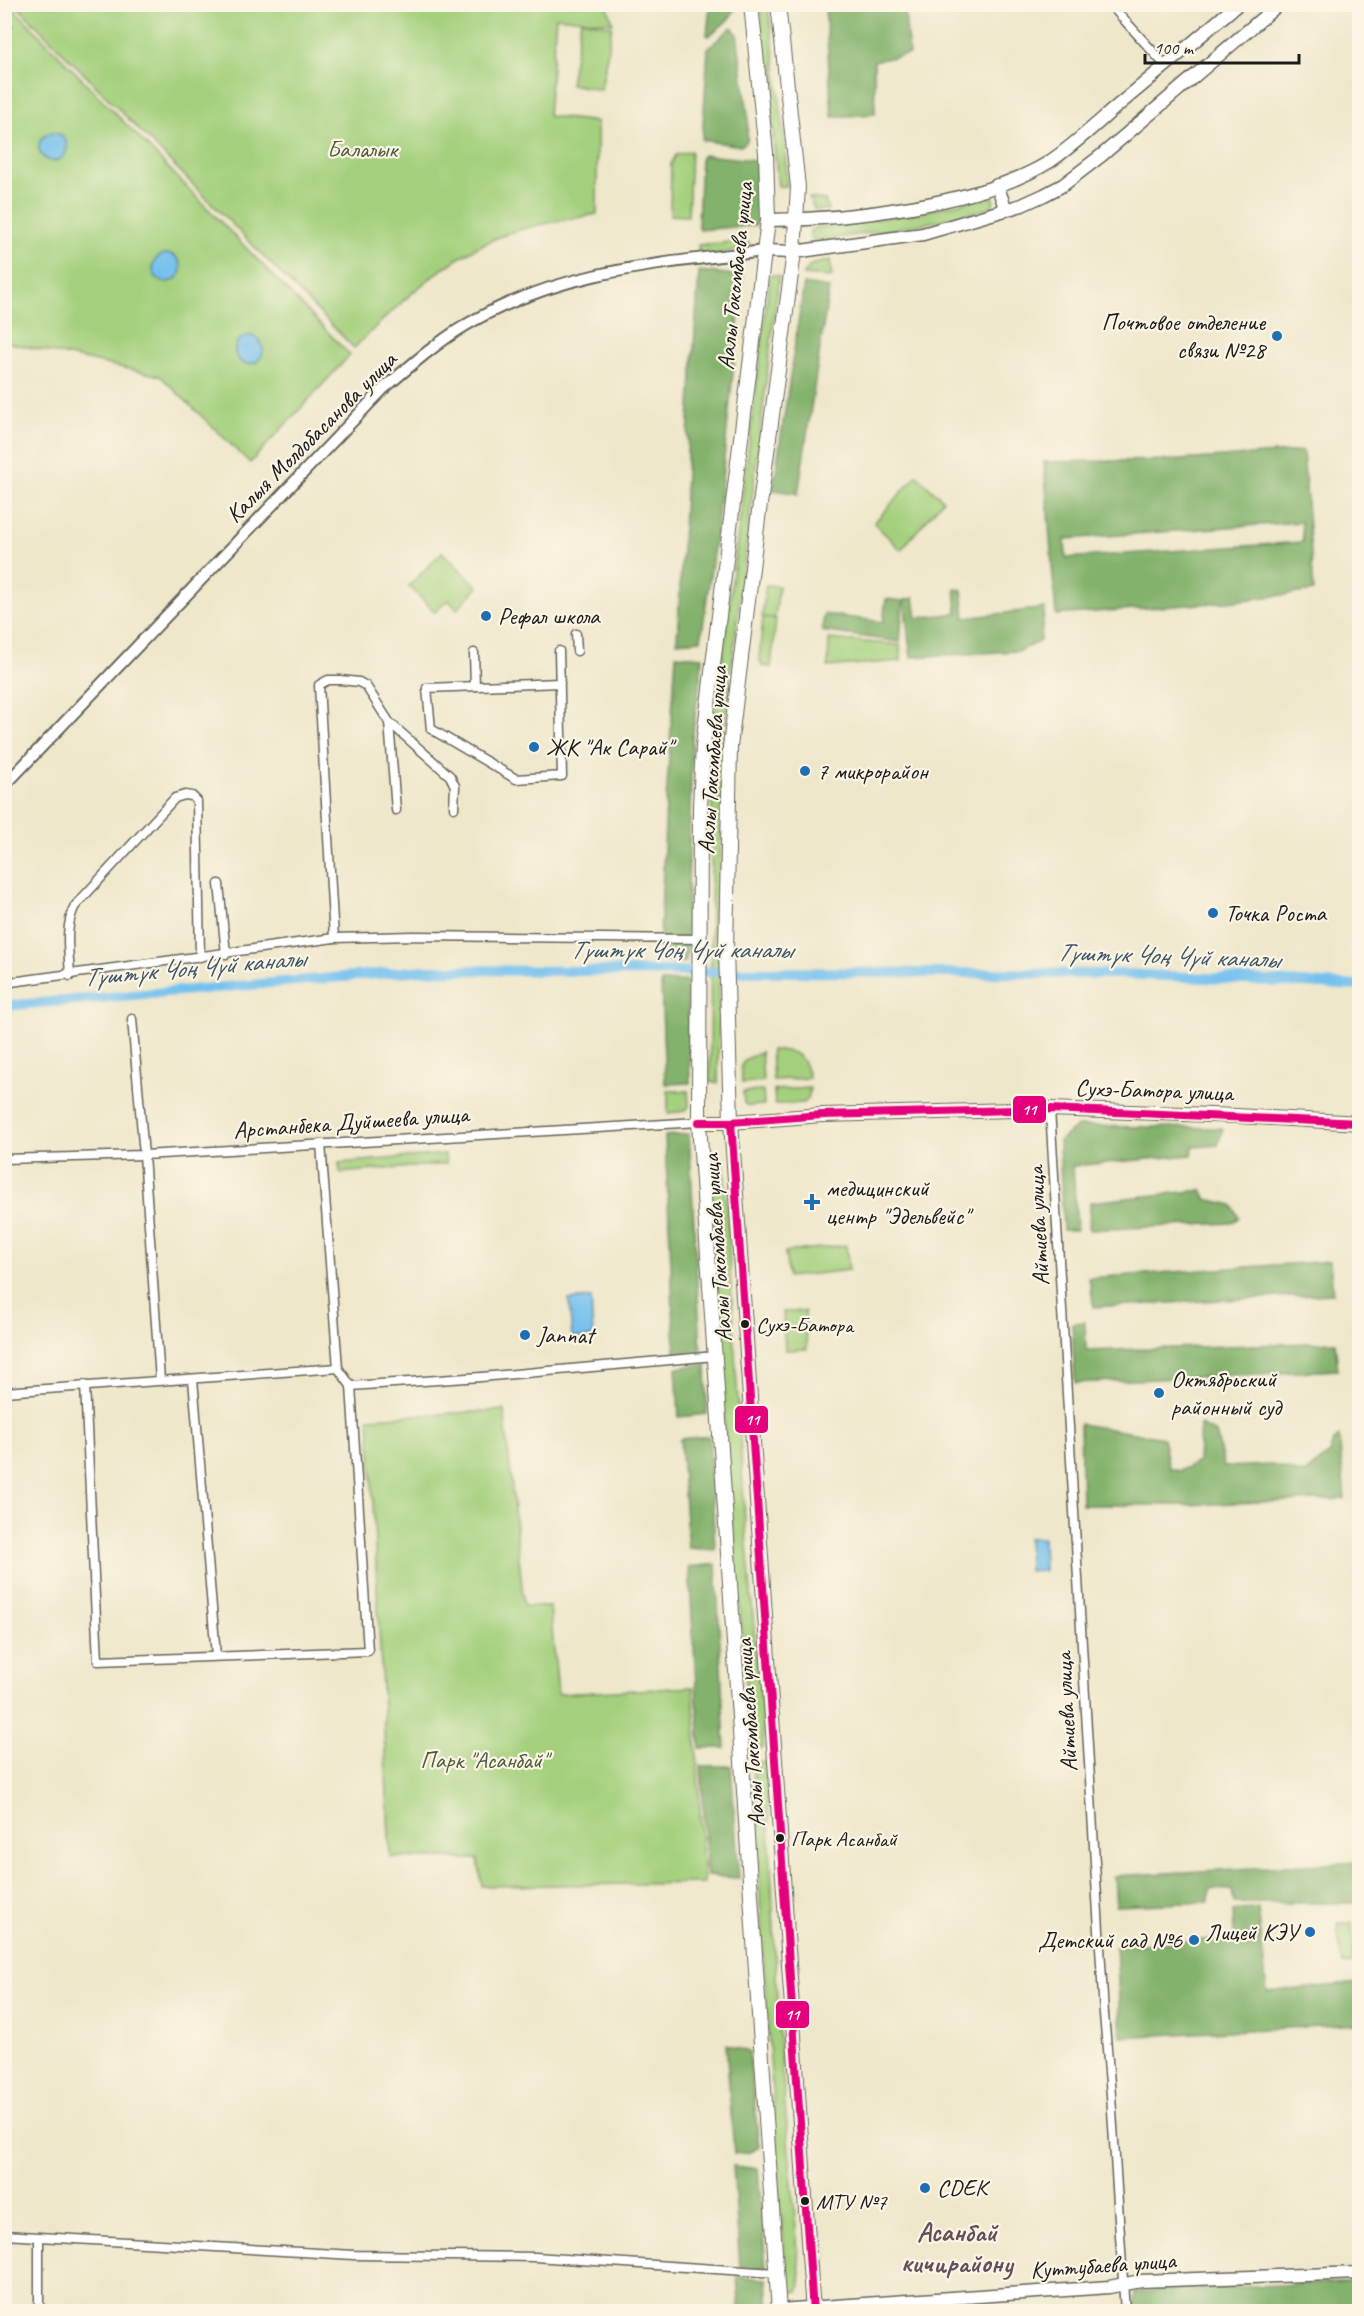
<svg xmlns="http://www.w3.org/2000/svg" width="1364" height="2316" font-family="Caveat,sans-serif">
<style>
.green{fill:#a4d07d;stroke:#60764c;stroke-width:1.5}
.forest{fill:#83b26c;stroke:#506744;stroke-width:1.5;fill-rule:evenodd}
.water{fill:#74c1ee;stroke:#486e85;stroke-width:1.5}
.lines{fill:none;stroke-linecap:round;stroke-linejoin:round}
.canal{stroke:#74c1ee;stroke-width:10}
.minor-casing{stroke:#666359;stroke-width:11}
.tertiary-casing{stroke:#666359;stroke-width:14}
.secondary-casing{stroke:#666359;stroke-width:15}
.primary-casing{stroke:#666359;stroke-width:16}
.minor{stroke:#fff;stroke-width:8}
.tertiary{stroke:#fff;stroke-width:10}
.secondary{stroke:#fff;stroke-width:12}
.primary{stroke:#fff;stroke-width:14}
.bus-1-casing{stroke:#fcf5e5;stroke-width:12}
.bus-1{stroke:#e5007d;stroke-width:8}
.poi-dot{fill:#1f6fb2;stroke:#fcf5e5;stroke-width:2}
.bus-dot{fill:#1c1c1c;stroke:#fcf5e5;stroke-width:2}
.labels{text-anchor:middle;stroke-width:4.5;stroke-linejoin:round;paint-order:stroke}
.bus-label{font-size:22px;fill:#1c1c1c;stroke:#fcf5e5;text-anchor:start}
.park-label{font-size:24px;fill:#4c5b3e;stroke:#fcf5e5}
.street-label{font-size:24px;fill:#1c1c1c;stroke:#fcf5e5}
.poi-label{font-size:24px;fill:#1c1c1c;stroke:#fcf5e5;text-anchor:start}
.water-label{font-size:26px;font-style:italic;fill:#3b5666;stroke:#fcf5e5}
.quarter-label{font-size:27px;font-weight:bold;fill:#634f5b;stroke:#fcf5e5}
.line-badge{stroke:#fcf5e5;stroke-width:2}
.badge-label{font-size:16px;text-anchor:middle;font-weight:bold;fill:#fff}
</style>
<rect width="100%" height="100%" fill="#fcf5e5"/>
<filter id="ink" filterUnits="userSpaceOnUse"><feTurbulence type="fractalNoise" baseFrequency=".0167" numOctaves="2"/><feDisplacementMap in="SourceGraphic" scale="12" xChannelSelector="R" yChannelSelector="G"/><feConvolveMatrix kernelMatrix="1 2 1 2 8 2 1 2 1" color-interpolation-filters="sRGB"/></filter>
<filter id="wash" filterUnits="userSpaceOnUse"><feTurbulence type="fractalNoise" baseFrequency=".008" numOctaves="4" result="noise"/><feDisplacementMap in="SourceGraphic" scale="24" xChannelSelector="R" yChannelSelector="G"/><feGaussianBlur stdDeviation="1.35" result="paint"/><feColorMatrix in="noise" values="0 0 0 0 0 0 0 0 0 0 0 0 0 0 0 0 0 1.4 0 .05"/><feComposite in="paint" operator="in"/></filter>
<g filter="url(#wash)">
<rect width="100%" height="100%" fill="#eee7ca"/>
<g class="green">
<path d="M5 4 17 12 350 355 250 463 160 376 5 342 4 34 15 26 5 14Z"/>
<path d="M16 5H607L613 23 556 17 548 116 597 122V214C561 221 524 225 490 241 437 265 395 308 354 348Z"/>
<path d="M760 5H768L785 143 787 186H778Z"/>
<path d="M581 20 612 26 601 90 570 84Z"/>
<path d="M691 151 688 216 670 215 671 164 676 155Z"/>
<path d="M990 196 994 199 992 207C934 225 875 232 815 241L810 237V231L815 228 912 214Z"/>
<path d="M809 198 825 200 828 210H815Z"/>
<path d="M743 241 749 243 747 249 699 257 698 245Z"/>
<path d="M830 260 832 277 803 275 811 265Z"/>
<path d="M770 275 779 276 722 746 718 1083 710 1082 712 742Z"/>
<path d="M917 475 943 500 901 550 874 523Z"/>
<path d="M442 552 478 587 457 609 448 600 435 612 409 586Z"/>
<path d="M766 585 779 586 775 618 762 617Z"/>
<path d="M763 618 776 619 771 667 762 666 759 658Z"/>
<path d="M829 639 900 645 901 661 828 667Z"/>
<path d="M771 1050C794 1050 804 1053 809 1078L773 1080Z"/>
<path d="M761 1052 763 1081 742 1083 741 1066 746 1059Z"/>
<path d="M810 1088 808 1099 804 1103 775 1104 774 1090Z"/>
<path d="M668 1091H688L689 1106 685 1111 668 1113Z"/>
<path d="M763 1091 764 1105 748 1106 744 1103 743 1092Z"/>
<path d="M445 1154 446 1164 340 1173 339 1163Z"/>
<path d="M715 1159 724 1165 725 1183 745 1521 764 1747 752 1749 726 1453 709 1163Z"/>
<path d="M846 1245 849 1270 788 1277 785 1252Z"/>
<path d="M805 1311 807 1349 785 1350 783 1312Z"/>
<path d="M504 1410 524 1606 550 1607 558 1694 693 1687 704 1883 482 1886 478 1859 390 1857 369 1418Z"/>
<path d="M766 1762 779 2037 801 2285 798 2292H789L787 2287C773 2113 761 1938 753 1763Z"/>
<path d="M1337 1923H1352L1354 1964 1342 1965Z"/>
</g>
<g class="forest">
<path d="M710 5H735C734 19 719 27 709 36L707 35Z"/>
<path d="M825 5H904L909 54 874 61 875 114 832 117Z"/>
<path d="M732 27 737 34 748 115 747 141 741 146 702 140 708 48Z"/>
<path d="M704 155 753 160 756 164C758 184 762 205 756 225L700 230 698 225 701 157Z"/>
<path d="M699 271 743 276 717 526 701 640 677 642 688 436Z"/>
<path d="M804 284 829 288 798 494 773 490Z"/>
<path d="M1303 451 1314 591 1227 602 1056 615 1044 462 1181 460ZM1301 522 1303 542 1066 558 1065 539Z"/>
<path d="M955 589 962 590 965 618 1045 608 1040 641 1019 651 911 657 904 600 914 598 917 618 957 613Z"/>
<path d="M886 599 903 601 900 642 822 631 824 614 883 622Z"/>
<path d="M676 655 703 657 692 738 686 962 659 961 666 801Z"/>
<path d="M687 981 690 1083 665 1084 661 982Z"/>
<path d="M1077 1126 1223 1128 1218 1145 1193 1147 1192 1155 1073 1166 1077 1230H1063L1059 1141Z"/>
<path d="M689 1134 701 1351 675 1353 665 1136Z"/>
<path d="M1202 1190 1206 1199 1232 1205 1239 1218 1231 1223 1089 1230 1090 1202Z"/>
<path d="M1330 1261 1333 1294 1094 1307 1089 1278Z"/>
<path d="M1085 1322 1086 1351 1335 1342 1338 1370 1075 1383 1072 1323Z"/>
<path d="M706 1364 707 1414 679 1417 676 1368Z"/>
<path d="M1080 1424 1163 1438 1169 1468 1179 1471 1198 1462 1200 1425 1216 1433 1224 1467 1272 1465 1304 1474 1328 1455 1333 1443 1339 1436 1345 1499 1186 1505H1082Z"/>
<path d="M709 1436 715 1550 688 1548 680 1439Z"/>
<path d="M716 1564 725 1748H700L689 1567Z"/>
<path d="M701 1766H731L739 1878 707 1876Z"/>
<path d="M1359 1862V1903H1234L1232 1890 1210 1889 1209 1902 1116 1906 1114 1876Z"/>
<path d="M1258 1908 1267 1992 1359 1983V1911V2024L1121 2037 1116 1946 1234 1938 1233 1911Z"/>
<path d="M726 2044 749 2052 759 2147 751 2152 734 2154Z"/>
<path d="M733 2166 758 2169 766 2268 740 2267Z"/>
<path d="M737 2277 767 2279 769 2311H740Z"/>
<path d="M1359 2281V2311H1135V2292Z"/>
</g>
<g class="water">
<circle cx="53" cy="147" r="14"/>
<circle cx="167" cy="268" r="14"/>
<circle cx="249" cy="350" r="14"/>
<path d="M591 1298 593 1337 572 1338 569 1300Z"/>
<path d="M1028 1538H1043L1044 1571H1029Z"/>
</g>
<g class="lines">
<path class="canal" d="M4 1006 424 970 1126 974 1360 986"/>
</g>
</g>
<g filter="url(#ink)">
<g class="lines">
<g class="minor-casing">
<g id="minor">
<path d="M1110 4 1165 65"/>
<path d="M576 634 577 651"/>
<path d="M559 651 562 776 516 779 431 729 427 688 560 683"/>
<path d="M474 653 475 686"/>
<path d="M389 722 396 810"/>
<path d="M219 884 226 954"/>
<path d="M334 938 319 685 328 680H340L359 682 366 686 389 722 450 776 455 786 454 808"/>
<path d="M70 976C69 953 64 927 75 906L175 798 185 795 192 796 197 801 200 957"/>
<path d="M4 983 334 938 413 936 701 939"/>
<path d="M132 1019 144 1155 160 1380"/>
<path d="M1050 1109 1104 2014 1111 2095 1125 2312"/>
<path d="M4 1159 144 1155 699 1122"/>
<path d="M193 1379 216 1656"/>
<path d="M85 1385 98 1661 368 1651 351 1386 338 1368 321 1144"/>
<path d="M351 1386 481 1377 715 1356"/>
<path d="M4 1392 338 1368"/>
<path d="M4 2235 354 2255 535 2257 776 2273"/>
<path d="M39 2312V2237"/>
</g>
</g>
<g class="tertiary-casing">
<path id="tertiary" d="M4 786 383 389C409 367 436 343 466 325 560 270 658 264 764 251"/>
</g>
<g class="secondary-casing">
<g id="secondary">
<path d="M997 185 1006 210"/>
<path d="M768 220C847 220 982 204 1049 162 1073 146 1095 125 1116 107 1157 73 1197 39 1238 4"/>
<path d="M764 251 794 252 923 234 1022 205 1044 195 1063 185 1102 155 1279 4"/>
<path d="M779 2310 1109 2287 1141 2281 1360 2273"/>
</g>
</g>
<g class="primary-casing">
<g id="primary">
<path d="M751 4 766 153 768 220 703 745 700 807 699 1122 779 2312"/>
<path d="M778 4 798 187 794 252 758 519 730 747 726 949 731 1122 813 2312"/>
<path d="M699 1122H731L822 1115 1050 1109 1237 1116 1360 1123"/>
</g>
</g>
<use href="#minor" class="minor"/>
<use href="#tertiary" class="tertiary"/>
<use href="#secondary" class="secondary"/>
<use href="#primary" class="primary"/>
<g class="bus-1-casing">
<g id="bus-1">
<path d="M699 1122H731L822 1115 1050 1109 1360 1123"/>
<path d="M731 1122 813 2312"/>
</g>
</g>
<use href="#bus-1" class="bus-1"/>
</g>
</g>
<g class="poi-dot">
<circle cx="1277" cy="336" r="6"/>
<circle cx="486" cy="616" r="6"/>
<circle cx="534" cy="747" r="6"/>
<circle cx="805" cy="771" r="6"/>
<circle cx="1213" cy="913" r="6"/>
<path d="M809 1193h6v6h6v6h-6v6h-6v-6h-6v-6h6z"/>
<circle cx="525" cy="1335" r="6"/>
<circle cx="1159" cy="1393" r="6"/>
<circle cx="1310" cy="1932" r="6"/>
<circle cx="1194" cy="1940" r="6"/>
<circle cx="925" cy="2188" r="6"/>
</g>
<g class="bus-dot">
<circle cx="745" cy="1324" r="5"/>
<circle cx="780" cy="1838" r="5"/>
<circle cx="805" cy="2201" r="5"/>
</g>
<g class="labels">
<g class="bus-label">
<text x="756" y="1332">Сухэ-Батора</text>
<text x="791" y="1846">Парк Асанбай</text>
<text x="816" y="2209">МТУ №7</text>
</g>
<g class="park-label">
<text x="362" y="157">Балалык</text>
<text x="484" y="1768">Парк "Асанбай"</text>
</g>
<g class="street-label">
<text transform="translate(735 276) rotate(-84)" y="8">Аалы Токомбаева улица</text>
<text transform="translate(311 437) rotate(-45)" y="8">Калыя Молдобасанова улица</text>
<text transform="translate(712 760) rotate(-86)" y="8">Аалы Токомбаева улица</text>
<text transform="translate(1154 1090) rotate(2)" y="8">Сухэ-Батора улица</text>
<text transform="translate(351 1122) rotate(-4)" y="8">Арстанбека Дуйшеева улица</text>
<text transform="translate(1038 1226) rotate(-93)" y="8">Айтиева улица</text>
<text transform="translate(717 1248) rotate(-94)" y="8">Аалы Токомбаева улица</text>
<text transform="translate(1066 1712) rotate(-93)" y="8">Айтиева улица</text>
<text transform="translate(750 1733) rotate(-94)" y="8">Аалы Токомбаева улица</text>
<text transform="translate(1103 2265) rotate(-4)" y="8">Куттубаева улица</text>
</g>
<g class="poi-label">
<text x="1265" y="330" text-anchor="end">Почтовое отделение<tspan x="1265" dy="28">связи №28</tspan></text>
<text x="498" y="624">Рефал школа</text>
<text x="546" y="755">ЖК "Ак Сарай"</text>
<text x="817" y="779">7 микрорайон</text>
<text x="1225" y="921">Точка Роста</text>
<text x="826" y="1196">медицинский<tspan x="826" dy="28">центр "Эдельвейс"</tspan></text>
<text x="537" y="1343">Jannat</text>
<text x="1171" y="1387">Октябрьский<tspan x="1171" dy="28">районный суд</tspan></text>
<text x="1298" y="1940" text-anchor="end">Лицей КЭУ</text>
<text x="1182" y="1948" text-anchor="end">Детский сад №6</text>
<text x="937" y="2196">CDEK</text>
</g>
<g class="water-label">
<text x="681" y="958">Түштүк Чоң Чүй каналы</text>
<text transform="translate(1168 955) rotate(2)" y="9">Түштүк Чоң Чүй каналы</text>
<text transform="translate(194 967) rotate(-5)" y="9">Түштүк Чоң Чүй каналы</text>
</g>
<g class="quarter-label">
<text x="957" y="2241">Асанбай<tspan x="957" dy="31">кичирайону</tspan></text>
</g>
</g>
<g class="line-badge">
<rect x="1012" y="1095" width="35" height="29" rx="6" fill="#e5007d"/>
<rect x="734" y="1405" width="35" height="29" rx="6" fill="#e5007d"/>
<rect x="775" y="2000" width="35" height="29" rx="6" fill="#e5007d"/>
</g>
<g class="badge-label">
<text x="1029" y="1115">11</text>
<text x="752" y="1425">11</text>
<text x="792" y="2020">11</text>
</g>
<rect width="1364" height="2316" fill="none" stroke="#fcf5e5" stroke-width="24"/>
<path d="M1145 54v9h154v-9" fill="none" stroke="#1c1c1c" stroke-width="3"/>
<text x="1154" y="54" font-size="18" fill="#1c1c1c" stroke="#fcf5e5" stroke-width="4.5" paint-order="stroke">100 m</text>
</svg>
